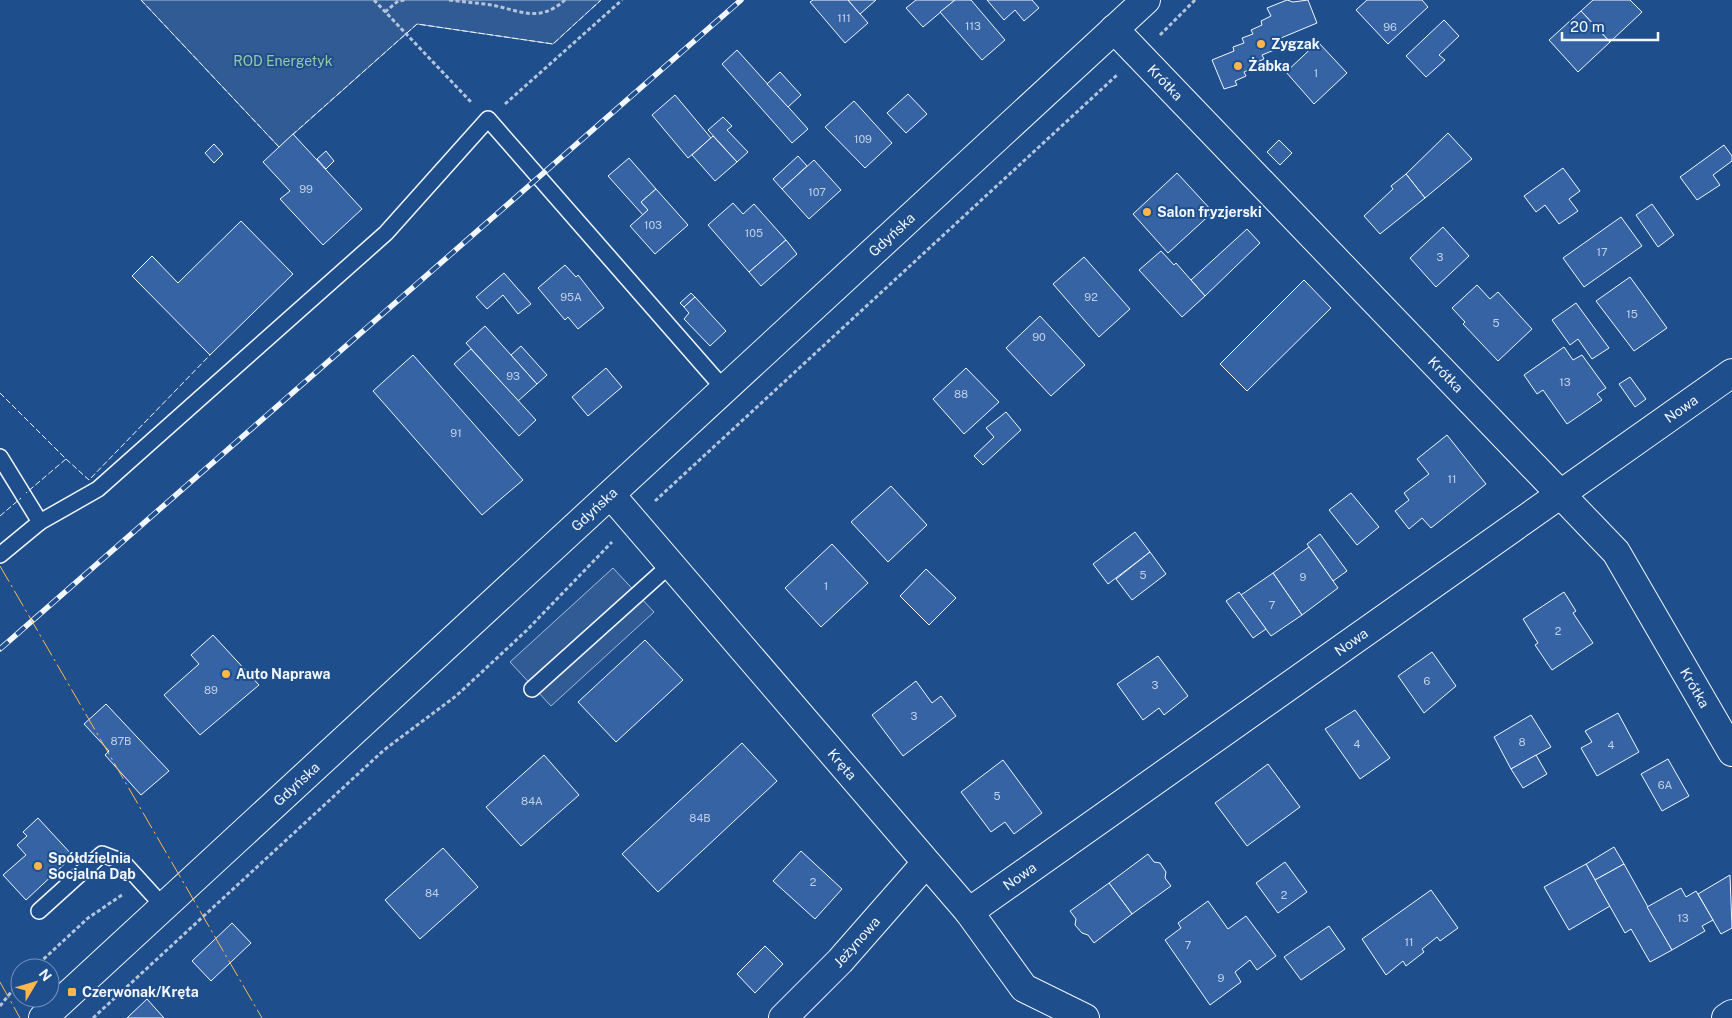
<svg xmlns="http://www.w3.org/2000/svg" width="1732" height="1018" font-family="'Public Sans',sans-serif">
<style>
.built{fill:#305b95;stroke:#a8bbd7}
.building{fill:#3563a3;stroke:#f2f6ff}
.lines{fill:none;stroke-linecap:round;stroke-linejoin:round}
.service-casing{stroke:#f2f6ff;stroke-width:18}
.minor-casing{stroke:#f2f6ff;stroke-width:30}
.secondary-casing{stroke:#f2f6ff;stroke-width:30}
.path{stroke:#b3c4dc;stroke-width:3;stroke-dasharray:4 2.5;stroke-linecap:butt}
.service{stroke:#1f4e8c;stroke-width:15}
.minor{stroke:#1f4e8c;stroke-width:28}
.secondary{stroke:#1f4e8c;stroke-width:28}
.rail-casing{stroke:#f2f6ff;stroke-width:5.5}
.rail{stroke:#1f4e8c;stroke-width:4;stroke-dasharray:11;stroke-linecap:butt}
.fence{stroke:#f2f6ff;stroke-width:1;stroke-dasharray:6 2.5;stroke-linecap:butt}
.power{stroke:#ffb74d;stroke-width:1;stroke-dasharray:18 4 2.5 4;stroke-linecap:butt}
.poi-dot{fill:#ffb74d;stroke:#1f4e8c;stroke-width:2}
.labels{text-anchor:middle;stroke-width:4;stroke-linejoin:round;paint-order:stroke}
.number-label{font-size:11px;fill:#c3d1e8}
.poi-label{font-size:14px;font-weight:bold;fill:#f2f6ff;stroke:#1f4e8c;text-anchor:start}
.park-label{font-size:14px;fill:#97c8a6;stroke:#1f4e8c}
.street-label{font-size:14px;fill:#f2f6ff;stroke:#1f4e8c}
</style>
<rect width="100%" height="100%" fill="#1f4e8c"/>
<g class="built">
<path d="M141 0H601L553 44 417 24 279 147Z"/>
<path d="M613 568 654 612 551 706 510 662Z"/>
</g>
<g class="building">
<path d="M813 0H848L868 23 845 43 810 2Z"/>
<path d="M848 0H876L860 14Z"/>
<path d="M916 0H955L923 27 906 8Z"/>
<path d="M955 0H971L1005 40 982 60 940 12Z"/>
<path d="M987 0H1032L1039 8 1024 21 1015 10 1004 20Z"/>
<path d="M1287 0 1293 2 1308 0 1317 23 1281 38 1284 46 1262 55 1264 59 1253 64 1254 67 1244 72 1246 76 1235 81 1237 85 1224 89 1212 60 1234 51 1233 47 1244 43 1242 38 1253 34 1251 30 1262 25 1261 21 1271 16 1267 8Z"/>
<path d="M1367 0H1422L1428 7 1388 44 1356 10Z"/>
<path d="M1593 0H1630L1642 12 1610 42 1581 11Z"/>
<path d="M1581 11 1610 42 1578 72 1549 40Z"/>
<path d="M1444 20 1459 36 1439 55 1445 60 1426 77 1406 56Z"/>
<path d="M1318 42 1347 73 1314 104 1286 72Z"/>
<path d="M737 50 808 129 792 143 722 64Z"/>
<path d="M780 72 801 95 788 107 767 84Z"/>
<path d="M908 94 927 114 906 133 887 113Z"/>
<path d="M675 95 711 138 688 158 652 115Z"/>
<path d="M854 101 892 143 865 168 825 127Z"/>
<path d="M723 117 732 126 727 130 748 152 737 162 708 130Z"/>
<path d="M1448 133 1472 159 1425 198 1406 174Z"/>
<path d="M293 134 362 209 323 245 280 199 290 191 263 162Z"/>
<path d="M713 136 737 162 715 181 692 155Z"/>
<path d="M1279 140 1292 153 1280 165 1267 152Z"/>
<path d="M214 144 223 154 214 163 205 153Z"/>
<path d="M1724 145 1732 156V161L1713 175 1720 185 1697 200 1680 177Z"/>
<path d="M326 151 334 161 326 169 317 159Z"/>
<path d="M798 156 807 166 782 189 773 179Z"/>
<path d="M629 158 656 189 641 202 648 210 643 215 608 176Z"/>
<path d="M814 160 841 190 809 219 782 189Z"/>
<path d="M1563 168 1580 191 1569 199 1578 211 1559 224 1545 205 1536 212 1524 196Z"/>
<path d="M1177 173 1213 212 1168 253 1133 214Z"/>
<path d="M1406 174 1425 198 1380 234 1364 216 1393 189 1391 186Z"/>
<path d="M656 189 688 225 655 254 630 226 648 210 641 202Z"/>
<path d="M733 203 743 214 754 204 786 240 749 272 708 225Z"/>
<path d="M1652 204 1674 235 1658 247 1636 215Z"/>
<path d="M1621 217 1642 246 1584 287 1563 258Z"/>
<path d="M241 221 293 274 210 355 132 276 152 256 178 283Z"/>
<path d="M1443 227 1469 256 1436 287 1410 258Z"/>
<path d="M1247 229 1260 243 1205 296 1191 280Z"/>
<path d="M786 240 797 254 761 286 749 272Z"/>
<path d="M1161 251 1174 265 1176 263 1205 296 1182 317 1139 270Z"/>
<path d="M1084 257 1130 309 1099 337 1053 284Z"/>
<path d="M565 265 576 277 578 275 604 308 578 329 568 317 565 320 538 288Z"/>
<path d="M504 273 531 304 518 314 503 295 487 309 476 297Z"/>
<path d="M1630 277 1667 328 1634 351 1596 301Z"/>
<path d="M1304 280 1331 308 1247 391 1220 364Z"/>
<path d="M1477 285 1490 299 1498 292 1532 329 1498 361 1463 324 1465 322 1452 308Z"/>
<path d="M691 293 695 297 684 307 680 303Z"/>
<path d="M695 297 726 331 710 346 684 319 689 313 684 307Z"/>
<path d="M1576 303 1609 348 1592 359 1578 339 1570 345 1552 320Z"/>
<path d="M1040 316 1085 365 1051 396 1006 348Z"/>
<path d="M485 326 537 384 518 401 466 343Z"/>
<path d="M521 346 547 375 537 384 511 355Z"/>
<path d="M1564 347 1573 360 1582 355 1606 388 1597 394 1602 400 1567 424 1543 390 1537 394 1524 375Z"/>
<path d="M471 349 536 420 519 436 454 364Z"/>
<path d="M413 355 523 480 482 515 373 391Z"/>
<path d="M606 368 622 387 588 416 572 397Z"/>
<path d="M966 368 999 402 964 434 933 399Z"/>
<path d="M1630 377 1646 399 1635 407 1619 384Z"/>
<path d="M1006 412 1021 430 983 465 974 456 994 437 986 428Z"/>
<path d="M1447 435 1486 484 1431 528 1422 518 1409 529 1395 511 1409 500 1404 493 1429 474 1417 459Z"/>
<path d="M891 486 927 525 888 562 851 522Z"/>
<path d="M1351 493 1379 527 1357 545 1329 510Z"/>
<path d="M1135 532 1150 552 1108 584 1093 564Z"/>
<path d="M1320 534 1347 571 1333 581 1307 544Z"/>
<path d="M832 544 868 583 821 627 785 588Z"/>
<path d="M1309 547 1338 588 1302 615 1273 573Z"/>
<path d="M1150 552 1166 574 1132 600 1116 579Z"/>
<path d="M926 569 956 598 929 625 900 596Z"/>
<path d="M1273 573 1302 615 1271 636 1241 595Z"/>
<path d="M1239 592 1266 629 1253 638 1226 601Z"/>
<path d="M1564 592 1576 611 1573 613 1593 643 1552 670 1535 645 1538 643 1523 619Z"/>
<path d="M213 635 259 685 200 735 164 695 199 664 191 655Z"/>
<path d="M645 640 683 680 616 742 578 702Z"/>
<path d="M1432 652 1456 686 1424 713 1398 676Z"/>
<path d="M1158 656 1188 696 1164 715 1159 708 1143 720 1117 684Z"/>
<path d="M916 681 932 703 941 696 956 716 903 756 872 715Z"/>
<path d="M106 704 169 771 141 795 105 755 109 751 84 724Z"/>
<path d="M1355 710 1390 758 1360 779 1325 729Z"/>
<path d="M1618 713 1639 752 1597 776 1581 748 1592 742 1585 731Z"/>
<path d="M1531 715 1551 747 1511 769 1494 737Z"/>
<path d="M742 743 777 781 658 892 622 854Z"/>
<path d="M544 755 579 795 521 846 486 807Z"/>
<path d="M1536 755 1547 774 1523 788 1511 769Z"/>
<path d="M1668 759 1689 796 1662 811 1641 774Z"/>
<path d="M1003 760 1042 813 1014 834 1005 822 991 832 961 792Z"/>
<path d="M1268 764 1300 807 1247 846 1215 803Z"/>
<path d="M38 818 73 856 26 900 3 875 26 855 17 845 27 836 23 832Z"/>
<path d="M1614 847 1624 864 1595 880 1586 864Z"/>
<path d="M443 848 478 887 420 939 385 900Z"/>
<path d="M801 851 842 889 815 919 773 881Z"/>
<path d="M1148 854 1154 862 1160 863 1166 872 1165 878 1171 886 1132 914 1109 883Z"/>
<path d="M1285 862 1307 892 1278 913 1256 883Z"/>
<path d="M1586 864 1610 906 1569 930 1544 887Z"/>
<path d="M1624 864 1672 950 1650 962 1631 929 1625 933 1595 880Z"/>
<path d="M1730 875 1732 928 1721 934 1698 894Z"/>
<path d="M1109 883 1132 914 1094 943 1088 935 1082 933 1075 925 1076 919 1070 911Z"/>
<path d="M1681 888 1686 897 1696 891 1713 920 1702 926 1705 931 1672 950 1647 907Z"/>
<path d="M1431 890 1458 928 1440 941 1437 937 1422 949 1424 952 1406 966 1403 961 1386 975 1362 939Z"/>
<path d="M1208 901 1228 929 1246 916 1276 956 1257 970 1250 960 1235 972 1241 982 1210 1005 1165 940 1181 928 1178 923Z"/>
<path d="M232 923 251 943 211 981 192 961Z"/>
<path d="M1329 926 1345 949 1301 980 1284 957Z"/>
<path d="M765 946 783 964 755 993 737 974Z"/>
<path d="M147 999 164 1018H127Z"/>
</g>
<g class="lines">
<g class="service-casing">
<g id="service">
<path d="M0 457 40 522"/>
<path d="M0 555 40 522 98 489 386 233 488 119 725 390"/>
<path d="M532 689 670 565"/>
<path d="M39 911 102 854 123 862 164 907"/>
</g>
</g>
<g class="minor-casing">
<g id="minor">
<path id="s1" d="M1114 29 1616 552 1732 752"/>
<path id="s2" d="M611 495 969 912 1024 988 1085 1018"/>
<path id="s3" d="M969 912 1732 373"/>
<path id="s4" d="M783 1018 840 961 926 863"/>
<path d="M1726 1018 1732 1014"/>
</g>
</g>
<g class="secondary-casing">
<g id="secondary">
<path id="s5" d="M43 1018 1146 0"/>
</g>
</g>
<g class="path">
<path d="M374 0 471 102"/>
<path d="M449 0C464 2 478 3 492 5 521 11 539 23 565 0"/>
<path d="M385 12 398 1 405 0"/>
<path d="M1160 35 1195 0"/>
<path d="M505 104 622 0"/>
<path d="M655 501 1117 75"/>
<path d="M34 968 88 918 122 895"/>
<path d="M0 1006 20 981"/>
<path d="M93 1018 384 750 456 696 527 630 612 542"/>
</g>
<use href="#service" class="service"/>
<use href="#minor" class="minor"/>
<use href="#secondary" class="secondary"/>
<g class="rail-casing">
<path id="rail" d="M0 649 741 0"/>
</g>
<use href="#rail" class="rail"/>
<g class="fence">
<path d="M141 0 279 147 281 145"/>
<path d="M292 135 417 24 553 44 601 0"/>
<path d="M0 393 66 459 26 493"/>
<path d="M66 459 89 480 210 355"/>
<path d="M0 516 21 498"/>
</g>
<g class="power">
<path d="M0 566 262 1018"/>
<path d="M0 982 20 1018"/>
</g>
</g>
<g class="poi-dot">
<circle cx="1261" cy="44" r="5"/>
<circle cx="1238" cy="66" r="5"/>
<circle cx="1147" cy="212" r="5"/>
<circle cx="226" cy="674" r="5"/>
<circle cx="38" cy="866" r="5"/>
<rect x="67" y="987" width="10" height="10" rx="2.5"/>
</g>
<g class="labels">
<g class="number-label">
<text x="844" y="22">111</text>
<text x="973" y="30">113</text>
<text x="1390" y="31">96</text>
<text x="1316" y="77">1</text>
<text x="863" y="143">109</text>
<text x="306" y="193">99</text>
<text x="817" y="196">107</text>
<text x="653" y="229">103</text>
<text x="754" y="237">105</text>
<text x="1602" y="256">17</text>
<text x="1440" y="261">3</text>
<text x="571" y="301">95A</text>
<text x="1091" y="301">92</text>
<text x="1632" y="318">15</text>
<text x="1496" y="327">5</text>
<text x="1039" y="341">90</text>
<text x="513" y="380">93</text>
<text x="1565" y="386">13</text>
<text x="961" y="398">88</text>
<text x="456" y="437">91</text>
<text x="1452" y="483">11</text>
<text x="1143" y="579">5</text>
<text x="1303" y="581">9</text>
<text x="826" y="590">1</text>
<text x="1272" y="609">7</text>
<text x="1558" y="635">2</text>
<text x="1427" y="685">6</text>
<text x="1155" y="689">3</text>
<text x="211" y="694">89</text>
<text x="914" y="720">3</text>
<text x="121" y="745">87B</text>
<text x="1522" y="746">8</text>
<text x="1357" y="748">4</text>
<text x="1611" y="749">4</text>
<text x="1665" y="789">6A</text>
<text x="997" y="800">5</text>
<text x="532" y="805">84A</text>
<text x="700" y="822">84B</text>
<text x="813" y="886">2</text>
<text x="432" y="897">84</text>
<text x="1284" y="899">2</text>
<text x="1683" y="922">13</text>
<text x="1409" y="946">11</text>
<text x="1188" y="949">7</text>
<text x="1221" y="982">9</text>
</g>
<g class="poi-label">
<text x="1271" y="49">Zygzak</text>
<text x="1248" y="71">Żabka</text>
<text x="1157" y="217">Salon fryzjerski</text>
<text x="236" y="679">Auto Naprawa</text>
<text x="48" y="863">Spółdzielnia<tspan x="48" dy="16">Socjalna Dąb</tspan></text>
<text x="82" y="997">Czerwonak/Kręta</text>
</g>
<g class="park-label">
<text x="283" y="66">ROD Energetyk</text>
</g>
<g class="street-label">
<text dy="5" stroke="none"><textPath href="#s1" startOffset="74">Krótka</textPath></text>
<text dy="5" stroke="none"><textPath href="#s5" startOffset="1155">Gdyńska</textPath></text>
<text dy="5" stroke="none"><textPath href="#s1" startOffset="479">Krótka</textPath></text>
<text dy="5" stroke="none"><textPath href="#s3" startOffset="872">Nowa</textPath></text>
<text dy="5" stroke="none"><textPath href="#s5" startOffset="750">Gdyńska</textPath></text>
<text dy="5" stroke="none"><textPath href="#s3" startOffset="468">Nowa</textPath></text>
<text dy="5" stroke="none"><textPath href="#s1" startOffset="882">Krótka</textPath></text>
<text dy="5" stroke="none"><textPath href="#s2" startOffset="355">Kręta</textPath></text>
<text dy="5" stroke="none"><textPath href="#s5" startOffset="345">Gdyńska</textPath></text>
<text dy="5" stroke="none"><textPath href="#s3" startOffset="62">Nowa</textPath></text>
<text dy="5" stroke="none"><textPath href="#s4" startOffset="106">Jeżynowa</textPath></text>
</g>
</g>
<g transform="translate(35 983) rotate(52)"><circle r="24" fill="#1f4e8c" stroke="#7391ba"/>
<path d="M0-4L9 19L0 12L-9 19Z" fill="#ffb74d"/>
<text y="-8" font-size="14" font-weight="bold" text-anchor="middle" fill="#f2f6ff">N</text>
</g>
<path d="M1562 32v8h96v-8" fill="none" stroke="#f2f6ff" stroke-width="2.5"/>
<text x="1570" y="32" font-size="15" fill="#f2f6ff" stroke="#1f4e8c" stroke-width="4" paint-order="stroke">20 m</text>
</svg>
